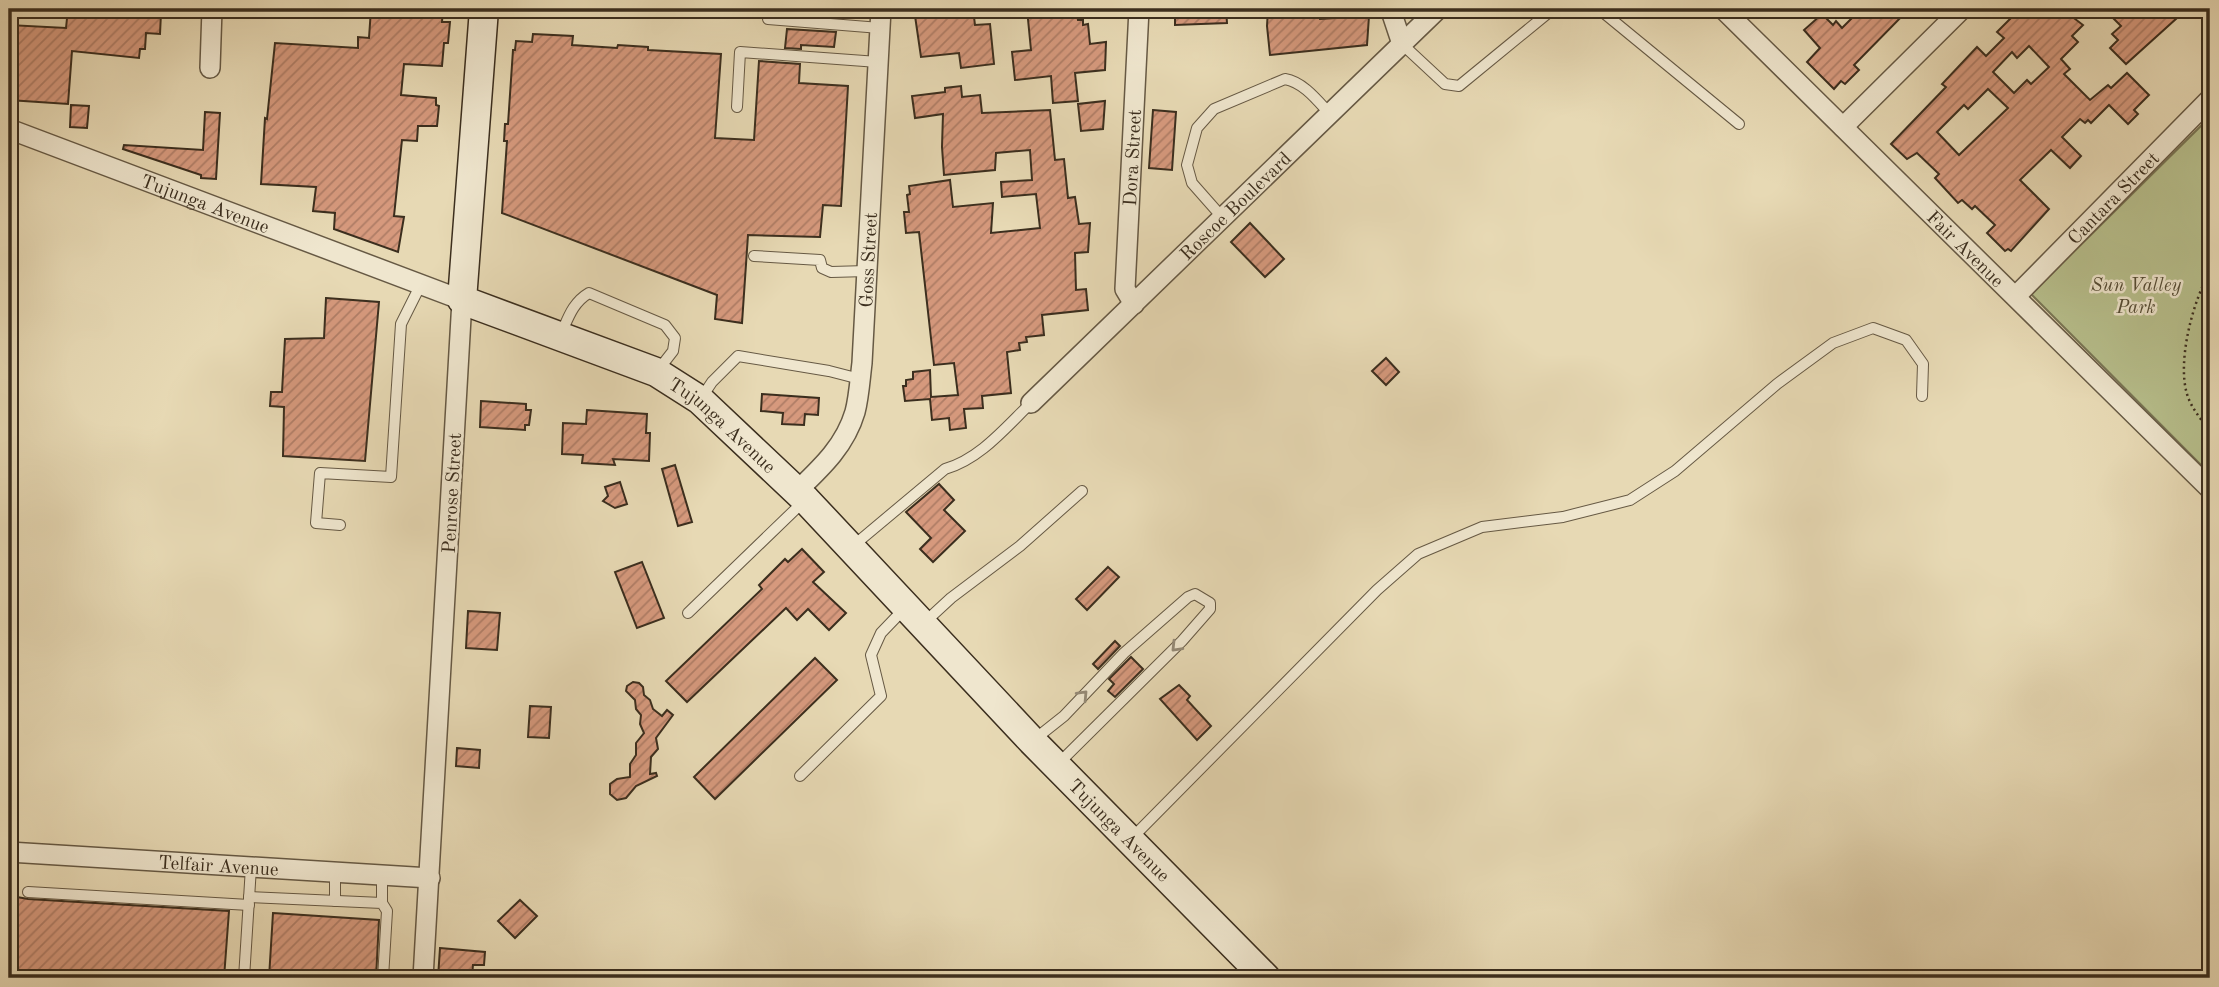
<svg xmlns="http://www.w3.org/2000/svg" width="2219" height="987" font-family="'Old Standard TT',serif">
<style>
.green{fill:#b7bf8c;stroke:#797655;stroke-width:2}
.building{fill:url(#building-hatch);stroke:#3b2e1e;stroke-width:2;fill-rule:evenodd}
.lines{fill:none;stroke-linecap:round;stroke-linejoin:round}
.lane-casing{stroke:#665944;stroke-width:12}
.street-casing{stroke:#665944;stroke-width:22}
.secondary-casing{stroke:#3b2e1e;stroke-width:31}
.path{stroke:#3b2e1e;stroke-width:2.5;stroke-dasharray:2 3.5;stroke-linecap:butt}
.lane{stroke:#efe6ce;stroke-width:10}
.street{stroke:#efe6ce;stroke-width:19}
.secondary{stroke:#efe6ce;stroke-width:28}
.oneway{stroke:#958a76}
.labels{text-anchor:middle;stroke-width:5;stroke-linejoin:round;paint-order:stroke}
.street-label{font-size:19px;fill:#3b2e1e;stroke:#efe6ce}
.park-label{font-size:19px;font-style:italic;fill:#544b34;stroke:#efe6ce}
</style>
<defs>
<pattern id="building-hatch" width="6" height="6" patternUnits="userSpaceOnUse" patternTransform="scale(1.75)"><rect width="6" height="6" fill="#d6997d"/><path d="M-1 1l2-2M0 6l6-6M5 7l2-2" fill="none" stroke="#af7d66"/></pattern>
</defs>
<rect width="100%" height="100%" fill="#e7d9b4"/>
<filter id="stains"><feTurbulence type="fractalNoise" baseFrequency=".00286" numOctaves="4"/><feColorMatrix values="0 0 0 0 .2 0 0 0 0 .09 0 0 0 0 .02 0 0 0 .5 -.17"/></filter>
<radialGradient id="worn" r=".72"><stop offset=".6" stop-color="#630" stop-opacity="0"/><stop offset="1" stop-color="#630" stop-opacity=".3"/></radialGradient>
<path class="green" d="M2210 117V474L2031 294Z"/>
<g class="building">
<path d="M68 9H156L155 12 161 13 160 34 146 33 145 49H140L139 58 72 51 68 104 9 100V25L66 28Z"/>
<path d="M371 9H443L442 22H450L448 43H444L442 66 404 64 401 95 436 98V105L439 106 437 126H418L417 141 402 140 394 216 404 217 398 252 334 229 335 213 313 211 316 187 261 184 265 118 267 119 275 43 358 48V37L369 38Z"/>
<path d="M914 9H973L975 25 990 24 994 64 961 68 959 53 921 57Z"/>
<path d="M1027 9H1076L1078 20H1083V25L1088 24 1090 44 1106 42 1105 70 1075 73 1078 101 1053 103 1051 76 1015 80 1012 52 1031 50Z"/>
<path d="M1175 9H1226L1227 23 1175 25Z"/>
<path d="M1268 9H1319L1320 19 1369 16 1367 45 1270 55 1267 26Z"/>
<path d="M1861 9H1909L1854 65 1859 70 1845 84 1841 81 1834 89 1807 62 1820 48 1804 30 1822 14 1833 25 1836 21 1842 28Z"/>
<path d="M2020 9H2062L2083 25 2072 36 2078 42 2061 59 2070 69 2064 74 2090 100 2108 85 2111 88 2127 73 2149 95 2134 110 2138 114 2128 124 2109 105 2091 123 2088 120 2085 123 2080 119 2062 137 2081 156 2070 168 2051 150 2020 180 2049 209 2011 251 2008 249 2005 251 1987 233 1995 225 1975 206 1972 209 1962 200 1958 203 1935 178 1939 174 1917 153 1907 159 1891 144 1946 87 1942 84 1977 47 1986 56 2004 38 1997 32ZM2029 46 2049 67 2031 84 2027 80 2014 93 1993 72 2012 52 2017 58ZM1988 89 2008 108 1959 155 1937 132 1964 105 1968 109Z"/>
<path d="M2104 9H2187L2126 64 2110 48 2118 40 2112 34 2121 26Z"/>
<path d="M787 29 836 32 834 47 801 45V49L785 48Z"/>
<path d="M533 34 573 36 572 45 617 48 618 45 648 47V50L721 54 715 138 754 140 759 61 800 64 799 83 848 86 841 206 823 205 820 237 748 235 742 323 715 319 717 295 502 213 507 141H504L505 124H508L513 50H515L516 41 532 42Z"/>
<path d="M961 86 962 97 980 95 982 113 1050 110 1055 160 1064 159 1068 198 1075 197 1079 224 1090 223 1088 252 1075 253 1076 290 1086 289 1088 310 1042 315 1044 335 1026 337 1027 342 1019 343 1020 350 1007 352 1011 393 982 396 983 408 964 409 966 428 950 430 949 418 932 420 930 399 905 401 903 386H906V380L913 379V372L930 370 931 397 958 395 954 363 934 365 919 232 906 233 904 212H909L907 195 910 194 909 186 950 180 953 207 993 203 991 233 1040 228 1036 194 1002 197 1001 182 1032 180 1030 150 996 153 995 170 944 175 942 147 943 114 915 118 912 96 945 92V88Z"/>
<path d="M1105 101 1103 129 1081 131 1078 104Z"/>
<path d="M71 105 89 106 87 128 70 127Z"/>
<path d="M1153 110 1176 112 1172 170 1149 168Z"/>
<path d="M205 112 220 113 216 179 201 178V175L123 149 124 145 203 150Z"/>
<path d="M1250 223 1284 259 1265 277 1231 242Z"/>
<path d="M326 298 379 302 365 461 283 456 284 407 270 406 271 392H282L285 339 324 338Z"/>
<path d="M1386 358 1399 372 1386 385 1372 371Z"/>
<path d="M762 394 819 398 818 415 805 414 804 425 782 424 783 413 761 411Z"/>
<path d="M481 401 526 404V410H531L529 425H525V430L480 427Z"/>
<path d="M587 410 647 414 646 433H650L649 461 613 459 615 465 582 463 583 455 562 454 563 423 586 424Z"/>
<path d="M675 465 692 522 678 526 662 469Z"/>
<path d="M620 482 627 504 615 508 603 501 608 496 605 487Z"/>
<path d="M939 484 954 500 944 510 965 531 933 562 920 549 931 538 906 512Z"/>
<path d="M802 549 824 572 813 582 846 613 829 630 808 609 797 620 786 608 687 702 666 681 762 589 759 585 785 559 788 562Z"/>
<path d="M642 562 664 618 637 628 615 572Z"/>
<path d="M1108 567 1119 577 1087 610 1076 599Z"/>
<path d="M468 611 500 613 497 650 466 648Z"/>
<path d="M1115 641 1120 646 1098 669 1093 664Z"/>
<path d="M1131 657 1143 669 1115 697 1108 691 1114 684 1109 679Z"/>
<path d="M815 658 837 680 715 799 694 777Z"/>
<path d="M633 682 639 683 643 687 644 695 650 700 653 709 662 716 667 710 673 715 656 738 658 749 651 757 650 774 656 773 657 776 636 786 626 798 617 800 610 794V784L617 779 630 777V764L636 755V743L644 733 640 724 641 715 636 709 635 700 626 691 627 686Z"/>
<path d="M1179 685 1190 696 1187 700 1211 726 1197 740 1160 699Z"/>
<path d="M530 706 551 707 549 738 528 737Z"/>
<path d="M457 748 480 750 479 768 456 766Z"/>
<path d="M17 897 28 899 229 911 224 978H9V916L10 912H17Z"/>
<path d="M520 900 537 916 515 938 498 921Z"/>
<path d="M273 913 379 920 376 978H269Z"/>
<path d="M440 948 485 952 484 965H473L472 976 438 978Z"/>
</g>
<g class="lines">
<g class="lane-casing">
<g id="lane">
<path d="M1599 9 1739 124"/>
<path d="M768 19 880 28"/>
<path d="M1402 44 1445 84 1459 86 1553 9"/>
<path d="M737 107 740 52 878 62"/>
<path d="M1222 217 1192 183 1187 165 1197 128 1214 109 1285 79C1303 82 1317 100 1329 113"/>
<path d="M754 256 820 260 822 268 831 272 867 271"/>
<path d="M560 336C568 319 572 303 589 293L665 325 675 338 673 351 659 369"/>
<path d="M702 397 712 382 738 356 829 371 860 379"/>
<path d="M340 525 316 523 320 473 391 477 401 324 421 284"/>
<path d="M853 546 945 469C980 459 1005 428 1031 403"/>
<path d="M688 613 803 502"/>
<path d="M925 622 951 598 1020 546 1082 491"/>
<path d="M1035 739 1064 716 1124 653 1188 597 1195 594 1210 603V609L1182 641 1058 764"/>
<path d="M800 776 881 696 871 655 881 633 905 608"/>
<path d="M1132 838 1377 590 1418 554 1482 527 1563 517 1630 500 1675 471 1777 384 1833 343 1873 328 1906 340 1923 364 1922 396"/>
<path d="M335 872V901"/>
<path d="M28 892 249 905"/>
<path d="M249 897 382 903 387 911 383 978"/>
<path d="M382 903V875"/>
<path d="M244 978 251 867"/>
</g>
</g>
<g class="street-casing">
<g id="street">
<path d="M1392 9V14L1402 44"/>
<path id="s1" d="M1723 9 2210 489"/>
<path d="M210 68 212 9"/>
<path d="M1843 127 1962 9"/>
<path id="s2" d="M9 129 462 300 423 978"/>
<path id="s3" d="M2016 296 2210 99"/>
<path id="s4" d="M1134 304 1125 289 1139 9"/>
<path id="s5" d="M1031 403 1438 9"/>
<path id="s6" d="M797 491C821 468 845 446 855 412 859 397 860 379 862 363L881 9"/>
<path id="s7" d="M9 852 430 878"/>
</g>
</g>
<g class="secondary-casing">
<g id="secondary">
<path id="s8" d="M484 9 462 300 656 372 700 400 806 500 1032 741 1266 978"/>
</g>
</g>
<path class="path" d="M2210 272C2193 300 2177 361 2187 394 2191 408 2202 420 2210 432"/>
<use href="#lane" class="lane"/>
<use href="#street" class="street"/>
<use href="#secondary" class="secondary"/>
</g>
<defs><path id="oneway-chevron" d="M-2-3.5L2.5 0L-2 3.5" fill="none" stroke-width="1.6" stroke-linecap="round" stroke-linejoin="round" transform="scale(1.75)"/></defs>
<g class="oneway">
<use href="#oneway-chevron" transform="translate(1176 647) rotate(134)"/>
<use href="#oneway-chevron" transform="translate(1083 695) rotate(-47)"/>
</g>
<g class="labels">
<g class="street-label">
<text dy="7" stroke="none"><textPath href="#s4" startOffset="149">Dora Street</textPath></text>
<text dy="7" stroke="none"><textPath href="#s3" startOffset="138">Cantara Street</textPath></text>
<text dy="7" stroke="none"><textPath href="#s2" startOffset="210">Tujunga Avenue</textPath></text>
<text dy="7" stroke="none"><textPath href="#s5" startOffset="284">Roscoe Boulevard</textPath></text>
<text dy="7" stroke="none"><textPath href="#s1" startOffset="341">Fair Avenue</textPath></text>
<text dy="7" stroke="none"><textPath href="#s6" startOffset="252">Goss Street</textPath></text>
<text dy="7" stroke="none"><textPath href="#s8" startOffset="584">Tujunga Avenue</textPath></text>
<text transform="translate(451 493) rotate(-87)" y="7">Penrose Street</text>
<text dy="7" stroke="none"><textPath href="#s8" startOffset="1152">Tujunga Avenue</textPath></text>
<text dy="7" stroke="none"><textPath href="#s7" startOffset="210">Telfair Avenue</textPath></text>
</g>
<g class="park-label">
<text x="2136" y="291">Sun Valley<tspan x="2136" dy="22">Park</tspan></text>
</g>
</g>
<rect width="2219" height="987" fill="none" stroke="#e7d9b4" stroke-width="35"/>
<rect x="10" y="10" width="2198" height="966" fill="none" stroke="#3b2e1e" stroke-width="3.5"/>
<rect x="18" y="18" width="2184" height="952" fill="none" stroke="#3b2e1e" stroke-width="2"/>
<rect width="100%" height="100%" filter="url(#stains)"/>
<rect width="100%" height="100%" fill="url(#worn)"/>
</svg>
